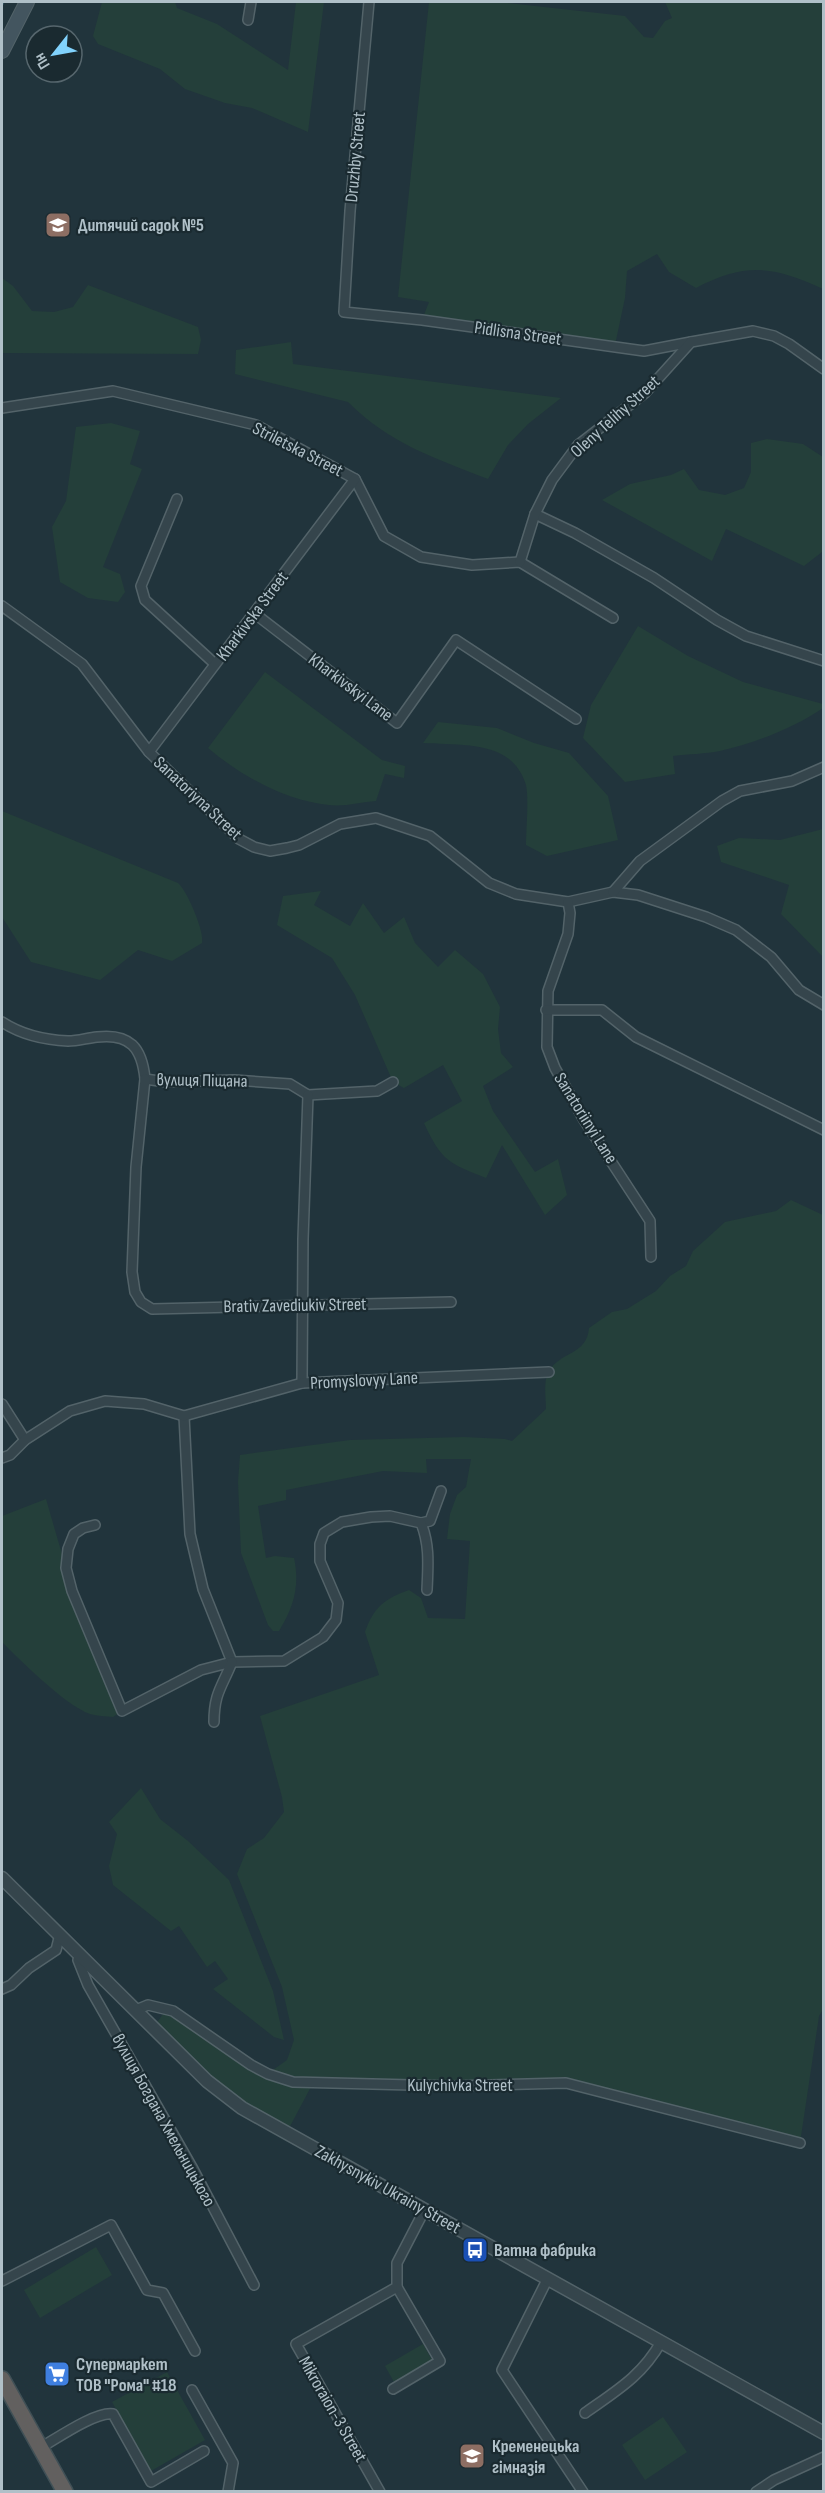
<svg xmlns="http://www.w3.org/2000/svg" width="825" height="2493" font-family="'Sofia Sans Condensed',sans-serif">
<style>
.green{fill:#243f3a}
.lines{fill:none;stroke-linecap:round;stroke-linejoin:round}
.stream{stroke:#345563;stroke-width:3}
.minor-casing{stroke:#536369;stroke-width:12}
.tertiary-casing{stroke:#536369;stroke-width:15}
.secondary-casing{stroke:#536369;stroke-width:16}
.trunk-casing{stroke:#405056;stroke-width:18}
.minor{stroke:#35454c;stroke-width:9}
.tertiary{stroke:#35454c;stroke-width:12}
.secondary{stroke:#43555f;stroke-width:14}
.trunk{stroke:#62605f;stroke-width:15}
.labels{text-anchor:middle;stroke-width:4.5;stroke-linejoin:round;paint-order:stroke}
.street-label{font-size:18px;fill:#b0c0c8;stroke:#1a2a30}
.poi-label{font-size:18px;font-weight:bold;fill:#b0c0c8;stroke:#1a2a30;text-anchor:start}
</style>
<rect width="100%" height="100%" fill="#21343c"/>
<g class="green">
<path d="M102 2H175L177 8 217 24 288 70 296 2H324L308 132 252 108 225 103 185 89 160 69 98 44 93 36Z"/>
<path d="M429 2H498L625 16 644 37 653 38 665 21 672 18 665 2H823V289C773 266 746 262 696 288L669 272 657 254 627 271 625 298 615 345 422 320 429 302 398 297Z"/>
<path d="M2 278 13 286 32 311 54 312 73 307 88 285 198 327 201 340 198 354 2 353Z"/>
<path d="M291 342 293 364 561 398 528 424 508 445 488 479C435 458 390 444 348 402L235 374 236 350Z"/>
<path d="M111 423 140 431 130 464 142 469 103 567 120 574 125 592 118 602 88 598 60 582 52 527 66 501 76 427Z"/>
<path d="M767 439 803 444 823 457V543L822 552 804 566 726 529 712 561 602 500 630 484 671 475 684 469 699 490 725 495 744 488 751 472V443Z"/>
<path d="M638 626 688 656 743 682 823 704V708C794 728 755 743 720 751 705 754 689 754 673 756L675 774 625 782 583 738 591 705Z"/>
<path d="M265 672 382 760 405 766 404 778 385 774 376 801C361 802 344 807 329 805 286 801 241 776 208 748Z"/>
<path d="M438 722 497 728 534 743 569 753 608 796 618 840 547 856 526 845C526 831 529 798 526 785 512 739 462 746 423 743Z"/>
<path d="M2 811 178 883C187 890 205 933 202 943L172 961 138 950 100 980 31 962 2 917Z"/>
<path d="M823 829H824L823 957 781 914 789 885 721 862 717 846 739 838 780 840Z"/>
<path d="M321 891 314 905 350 926 363 903 384 933 404 917 415 943 438 967 455 950 483 974 500 1007 498 1029 501 1053 513 1067 483 1086 493 1111 535 1172 558 1159 567 1195 545 1215 502 1145 486 1178C449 1163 442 1162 424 1123L462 1101 443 1065 404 1088 393 1082 355 995 332 958 277 925 283 896Z"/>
<path d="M791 1200 823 1215 824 2008 819 2016 800 2143 566 2083H313L287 2132 242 2108 153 2028 163 2014 173 2011 270 2072 287 2060 294 2040 282 1987 237 1874 247 1849 264 1838 284 1812 282 1797 260 1716 379 1675 365 1632C374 1607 384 1599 409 1590L421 1598 428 1618 465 1619 470 1541 447 1539 450 1514 457 1495 466 1487 471 1459H426L427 1473 383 1471 286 1490V1500L258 1506 266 1558 275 1556 294 1558C300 1585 294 1607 279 1631H273L268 1625 241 1553 238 1482 240 1455 350 1440 464 1437 505 1439 512 1441 546 1409C546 1398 543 1381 549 1371 561 1351 587 1355 589 1328L612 1312 627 1309 656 1291 670 1276 686 1266 693 1251 725 1222 776 1211Z"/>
<path d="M46 1499 66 1568 122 1711 113 1717C106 1716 97 1716 90 1714 65 1705 21 1661 2 1642V1516Z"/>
<path d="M141 1788 160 1819 188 1841 229 1880 273 1991 284 2040 274 2037 213 1989 228 1979 215 1961 207 1967 179 1926 171 1931 113 1885 109 1866 117 1834 109 1822Z"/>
<path d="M96 2247 112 2275 40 2318 24 2290Z"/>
<path d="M423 2344 432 2360 394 2382 385 2366Z"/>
<path d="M167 2372 205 2440 151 2471 112 2402Z"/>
<path d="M663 2417 687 2452 645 2480 622 2445Z"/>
</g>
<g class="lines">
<path class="stream" d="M2 4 3 2"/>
<g class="minor-casing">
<g id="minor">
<path d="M369 2 350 211 344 312 422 320 644 351 691 342"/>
<path d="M248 20 251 2"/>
<path d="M2 408 113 391 256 425 355 479 384 536 421 557 472 565 520 562 613 618"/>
<path d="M177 499 141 586 145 600 215 664"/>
<path d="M535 514 575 533 654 578 717 620 746 636 824 661"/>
<path d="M520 562 535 514 552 480 578 445 645 393 691 342 753 331 774 336 789 344 824 369"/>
<path d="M2 606 82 664 149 752 239 839 254 847 270 851 287 848 299 845 340 824 376 818 430 836 489 883 516 894 568 902 613 892 638 895 706 917 736 930 771 957 799 990 824 1005"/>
<path d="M254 613 397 723 456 640 576 719"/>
<path d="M149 752 355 479"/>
<path d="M613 892 640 861 722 801 740 791 792 781 824 767"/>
<path d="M568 902 570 913 568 934 548 991 547 1047 555 1068 584 1120 650 1221 651 1257"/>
<path d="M546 1010H602L636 1037 824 1130"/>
<path d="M2 1022C22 1035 44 1040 68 1041 78 1041 87 1038 97 1037 130 1033 142 1048 145 1079L166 1082 234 1080 290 1084 308 1095 377 1091 393 1082"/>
<path d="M145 1079 136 1167 132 1272 135 1292 141 1302 152 1309 451 1302"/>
<path d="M302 1383 303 1239 308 1095"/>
<path d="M2 1404 25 1440"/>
<path d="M184 1416 190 1534 203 1589 232 1662"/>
<path d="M2 1458 10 1455 25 1440 70 1411 105 1401 144 1404 184 1416 302 1383 549 1372"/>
<path d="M421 1523 430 1521 441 1491"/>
<path d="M95 1525 83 1528 74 1534 68 1549 66 1568 72 1591 122 1711 201 1670 232 1662 284 1661 323 1637 336 1620 338 1603 320 1561V1544L324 1533 342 1522 371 1517 390 1516 421 1523C430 1545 428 1566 427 1590"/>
<path d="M214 1722C214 1693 222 1687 232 1662"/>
<path d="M81 1955 78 1960 88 1985 193 2169 254 2285"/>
<path d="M2 1989 11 1985 29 1968 56 1950 60 1934"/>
<path d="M136 2010 148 2005 173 2011 251 2065 268 2074 293 2082 451 2086 566 2083 800 2143"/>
<path d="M548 2278 502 2370 583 2492"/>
<path d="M2 2281 111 2225 147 2290 163 2293 195 2351"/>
<path d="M393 2389 440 2361 397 2287"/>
<path d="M192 2390 233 2463 228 2492"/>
<path d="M585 2413C616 2391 642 2376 661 2342"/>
<path d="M40 2448C56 2439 96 2411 113 2414L151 2482 204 2451"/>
<path d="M380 2492 296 2344 397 2287V2263L425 2209"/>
<path d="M756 2492 774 2480 824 2457"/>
</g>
</g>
<g class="tertiary-casing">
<path id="tertiary" d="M2 1878 207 2081 242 2108 824 2433"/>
</g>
<g class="secondary-casing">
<path id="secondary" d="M2 51 27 2"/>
</g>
<g class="trunk-casing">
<path id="trunk" d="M2 2379 65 2492"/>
</g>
<use href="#minor" class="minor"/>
<use href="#tertiary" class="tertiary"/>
<use href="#secondary" class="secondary"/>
<use href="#trunk" class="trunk"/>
</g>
<defs>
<g id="school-square" transform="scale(1.35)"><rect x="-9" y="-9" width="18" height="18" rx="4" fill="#8d6e63" stroke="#1a2a30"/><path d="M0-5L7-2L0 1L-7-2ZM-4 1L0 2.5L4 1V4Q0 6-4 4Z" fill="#fff"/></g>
<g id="bus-square" transform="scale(1.35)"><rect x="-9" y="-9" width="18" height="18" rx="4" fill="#1a4fb4" stroke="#1a2a30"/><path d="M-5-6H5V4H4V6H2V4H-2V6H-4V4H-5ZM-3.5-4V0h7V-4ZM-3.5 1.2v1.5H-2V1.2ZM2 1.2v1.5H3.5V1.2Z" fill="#fff"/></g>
<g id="supermarket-square" transform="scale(1.35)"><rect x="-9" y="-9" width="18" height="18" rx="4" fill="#3f7fe0" stroke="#1a2a30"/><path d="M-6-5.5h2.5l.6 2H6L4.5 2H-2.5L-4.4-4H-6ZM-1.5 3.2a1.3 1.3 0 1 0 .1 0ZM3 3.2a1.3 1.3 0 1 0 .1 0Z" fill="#fff"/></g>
</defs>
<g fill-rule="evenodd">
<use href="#school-square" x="58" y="225"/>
<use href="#bus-square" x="475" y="2250"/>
<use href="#supermarket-square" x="57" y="2374"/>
<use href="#school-square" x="472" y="2456"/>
</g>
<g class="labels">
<g class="street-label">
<text transform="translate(355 157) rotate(-85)" y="6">Druzhby Street</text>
<text transform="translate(518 333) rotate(8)" y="6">Pidlisna Street</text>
<text transform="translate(615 416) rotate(-42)" y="6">Oleny Telihy Street</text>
<text transform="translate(298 449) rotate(27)" y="6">Striletska Street</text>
<text transform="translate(252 616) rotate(-53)" y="6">Kharkivska Street</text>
<text transform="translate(351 687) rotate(37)" y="6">Kharkivskyi Lane</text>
<text transform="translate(198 798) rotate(43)" y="6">Sanatoriyna Street</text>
<text transform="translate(202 1080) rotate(1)" y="6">вулиця Піщана</text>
<text transform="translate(586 1118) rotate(58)" y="6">Sanatoriinyi Lane</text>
<text transform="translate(295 1305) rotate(-1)" y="6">Brativ Zavediukiv Street</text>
<text transform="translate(364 1380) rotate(-3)" y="6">Promyslovyy Lane</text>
<text x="460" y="2091">Kulychivka Street</text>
<text transform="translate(164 2120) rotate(61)" y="6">вулиця Богдана Хмельницького</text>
<text transform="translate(388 2189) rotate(29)" y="6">Zakhysnykiv Ukrainy Street</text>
<text transform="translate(333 2409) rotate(60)" y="6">Mikroraion-3 Street</text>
</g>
<g class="poi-label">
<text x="78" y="231">Дитячий садок №5</text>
<text x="494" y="2256">Ватна фабрика</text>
<text x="76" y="2370">Супермаркет<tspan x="76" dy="21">ТОВ "Рома" #18</tspan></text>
<text x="492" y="2452">Кременецька<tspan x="492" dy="21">гімназія</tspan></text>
</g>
</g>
<rect width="825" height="2493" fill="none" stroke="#b0c0c8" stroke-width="6"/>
<g transform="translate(54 54) rotate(239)"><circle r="28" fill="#1a2a30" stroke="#56666d" stroke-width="1.5"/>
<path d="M0-4.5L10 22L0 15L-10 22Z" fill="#81d2fc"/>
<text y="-9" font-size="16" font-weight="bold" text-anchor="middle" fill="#b0c0c8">Пн</text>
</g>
</svg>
